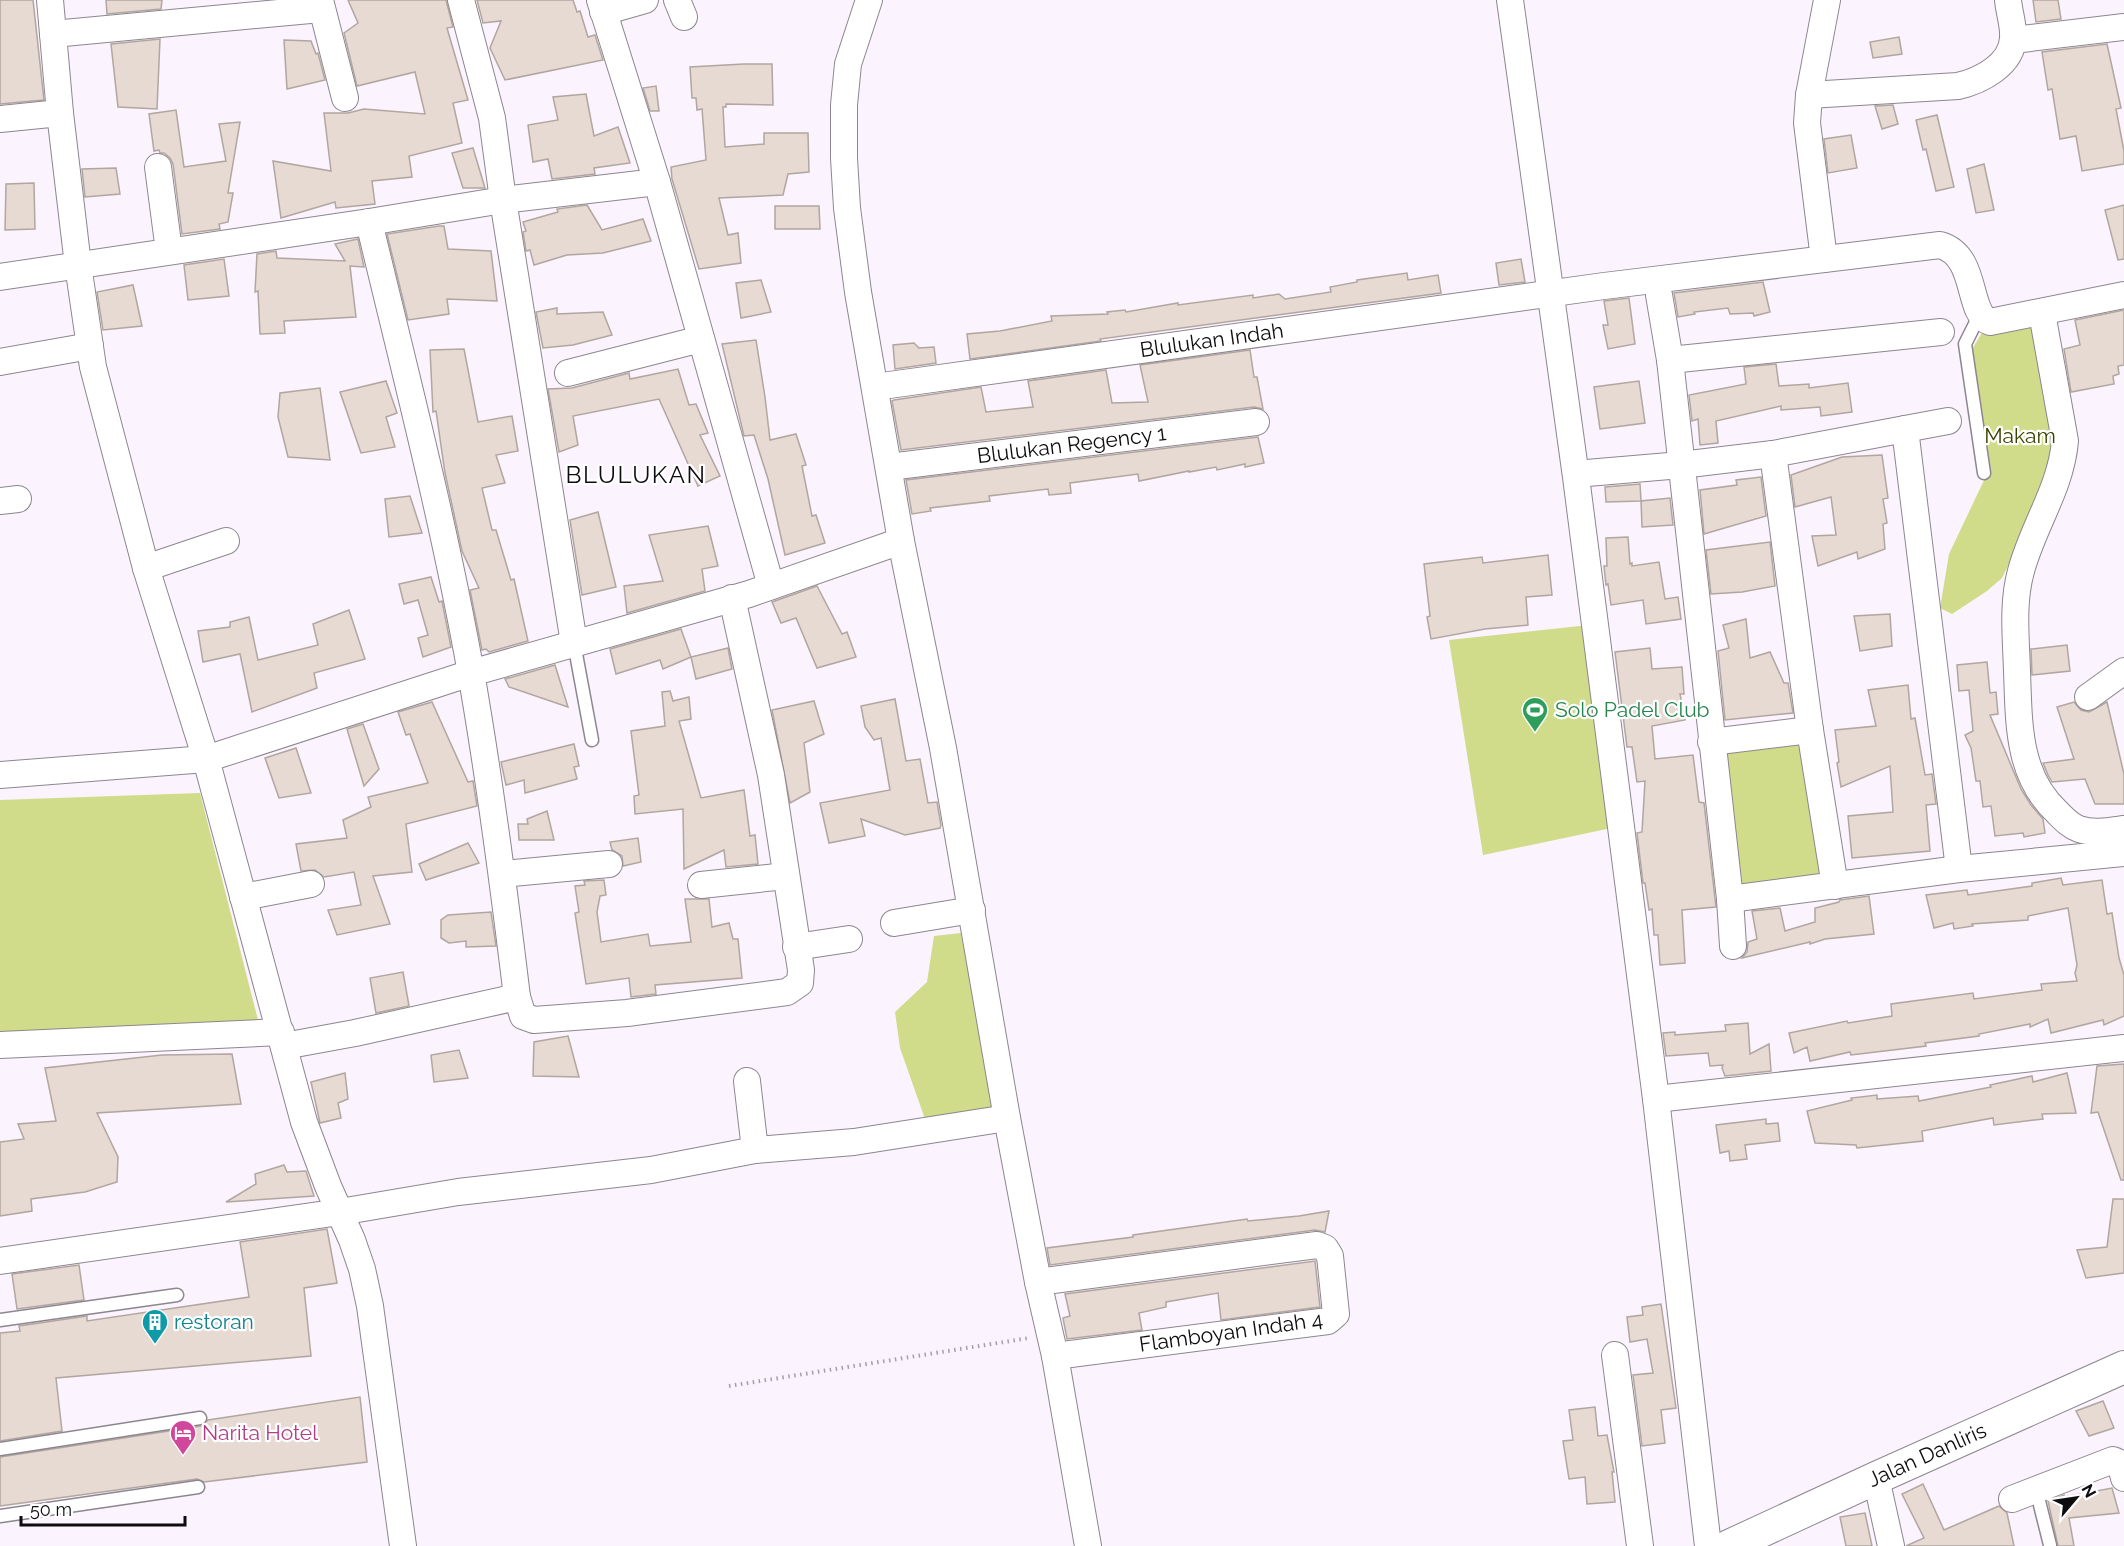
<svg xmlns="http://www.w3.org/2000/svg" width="2124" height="1546" font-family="Raleway,sans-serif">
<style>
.green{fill:#d0dc89}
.building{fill:#e6dad3;stroke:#b1a6a0;stroke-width:1.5}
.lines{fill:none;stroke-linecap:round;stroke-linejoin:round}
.service-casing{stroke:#8d868f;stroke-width:15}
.minor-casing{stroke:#8d868f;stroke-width:28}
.tertiary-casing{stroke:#8d868f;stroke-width:34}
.path{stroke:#a59fa7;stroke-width:4;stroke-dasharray:1.5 4.5;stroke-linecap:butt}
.service{stroke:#fff;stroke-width:12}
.minor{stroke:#fff;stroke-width:26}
.tertiary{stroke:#fff;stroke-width:32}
.labels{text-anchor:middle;stroke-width:4.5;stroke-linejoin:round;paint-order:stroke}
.street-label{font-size:21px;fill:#0f0c10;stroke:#fff}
.park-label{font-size:21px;fill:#3c4300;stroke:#fff}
.leisure-label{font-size:21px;fill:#27864d;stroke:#fff;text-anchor:start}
.culture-label{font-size:21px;fill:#0d838f;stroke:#fff;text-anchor:start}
.hotel-label{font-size:21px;fill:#b23c85;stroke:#fff;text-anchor:start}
.quarter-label{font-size:24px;letter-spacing:1.5px;fill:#0f0c10;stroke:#fff}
</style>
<rect width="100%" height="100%" fill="#fbf3fd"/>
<g class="green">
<path d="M2037 322 2056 432 2039 503 2002 578 1987 591 1952 614 1940 608 1949 554 1987 474 1971 351 1986 326Z"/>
<path d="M1589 625 1621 826 1483 855 1449 640Z"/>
<path d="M1804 737 1829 878 1734 892 1718 747Z"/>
<path d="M200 793 258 1020 0 1033V800Z"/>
<path d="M961 933 994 1102 990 1110 925 1119 900 1048 895 1012 927 982 934 936Z"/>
</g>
<g class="building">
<path d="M0 0H33L44 100 0 104Z"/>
<path d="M106 0H162L161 9 107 14Z"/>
<path d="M348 0H446L453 27 447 28 468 100 453 103 462 143 409 156 412 177 372 181 375 204 336 208 335 202 281 218 273 161 331 171 324 113H348L364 109 425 114 415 72 357 86 344 33 358 23Z"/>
<path d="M477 0H573L577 12 580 11 588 37 595 35 603 60 505 80 490 48 501 21 483 23Z"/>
<path d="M2033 0H2058L2061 19 2036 22Z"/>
<path d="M1899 37 1902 54 1873 58 1870 42Z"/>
<path d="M160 39 157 109 118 107 111 44Z"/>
<path d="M284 40 311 41 316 54 318 53 325 80 287 89Z"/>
<path d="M2107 44 2121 108 2116 109 2124 151V164L2082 171 2076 136 2060 139 2052 89 2048 90 2042 52Z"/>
<path d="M744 64H772L773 105 726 104V107H723L725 147 764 144V133H808L809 172 788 174 783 195 719 198 728 235 738 233 741 263 699 269 672 179 671 167 706 160 702 109 697 110 696 98H692L690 67Z"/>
<path d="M656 86 659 111H650L643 88Z"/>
<path d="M586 94 594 136 618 127 630 163 594 168 595 174 552 179 548 159 533 162 528 125 558 120 553 97Z"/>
<path d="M1893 105 1898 124 1882 129 1875 106Z"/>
<path d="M176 110 184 167 226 161 219 124 240 122 228 193H233L228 222 219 224 220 229 182 234 173 164 170 158 164 153H160L159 150 154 151 149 114Z"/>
<path d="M1937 115 1954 187 1936 191 1926 149 1923 150 1916 120Z"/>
<path d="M1851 135 1857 168 1828 173 1824 139Z"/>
<path d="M473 148 485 188H463L452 153Z"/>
<path d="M1984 164 1994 210 1976 213 1967 169Z"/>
<path d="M116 168 120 194 85 197 82 169Z"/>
<path d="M34 183 35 229 5 230 6 184Z"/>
<path d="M587 205 602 230 643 219 651 241 603 253 567 255 534 265 530 250 526 251 523 232 526 231 523 222 558 212 557 209Z"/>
<path d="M2124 205V259L2118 260 2105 210Z"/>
<path d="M775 206H819L820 229H775Z"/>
<path d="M439 226H444L448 249 491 251 497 301 447 299 449 314 408 320 387 234Z"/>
<path d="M358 239 364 267 350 266 356 317 284 321 285 333 260 334 258 291 255 292 257 254 276 251 277 258 345 261 335 244Z"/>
<path d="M224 259 229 296 188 300 184 265Z"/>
<path d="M1521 259 1525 282 1499 285 1496 263Z"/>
<path d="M1407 273 1408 280 1438 275 1441 293 1100 339 1101 341 970 359 967 334 1000 331 1052 321 1051 316 1108 314 1107 312 1125 310 1126 312 1178 303V305L1253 295V298L1279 294 1285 299 1331 292 1330 287 1357 282V280Z"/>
<path d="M761 280 771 312 741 318 736 283Z"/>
<path d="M1763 282 1770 312 1754 316 1753 313 1730 314 1728 308 1694 312 1695 314 1678 317 1674 293Z"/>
<path d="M133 285 142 326 103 330 97 292Z"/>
<path d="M1629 298 1635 344 1608 349 1603 325H1608L1604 301Z"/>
<path d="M557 308V314L603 312 612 335 573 345 543 348 536 312Z"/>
<path d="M2124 310V365L2118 366 2119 374 2113 376 2114 384 2071 392 2064 349 2080 345 2075 320Z"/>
<path d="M756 340 765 397 770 440 796 434 806 465 802 466 812 516 816 515 825 543 785 555 768 479 754 435 744 436 722 344Z"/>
<path d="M914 343 919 348 934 347 936 363 895 369 893 345Z"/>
<path d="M464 349 478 422 512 416 518 451 496 455 505 483 482 488 492 530H496L511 580 514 579 528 641 489 652 486 649 482 650 470 590 479 588 462 551 445 473 436 411 433 412 430 350Z"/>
<path d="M1250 350 1254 377H1257L1263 409 1254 407 901 450 892 401 894 400 981 387 986 412 1033 407 1028 381 1106 370 1112 403 1148 402 1140 365Z"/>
<path d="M1776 364 1779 386 1809 384V388L1848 383 1852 412 1821 416 1820 407 1781 410V406L1716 421 1718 443 1700 445 1698 419 1692 421 1689 395 1746 384 1744 367Z"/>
<path d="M678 369 689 405 696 404 708 433 700 435 720 476 698 486 659 399 573 416 578 445 559 452 548 389 572 388 629 373 630 379Z"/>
<path d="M386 381 397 413 386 417 395 447 361 453 340 392Z"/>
<path d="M1639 381 1645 423 1600 429 1594 387Z"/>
<path d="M320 388 330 460 288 457 278 417 280 393Z"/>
<path d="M1258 437 1264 463 1245 467V464L1217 470 1216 467 1189 472V471L1139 481 1138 474 1070 483 1071 493 1049 495 1048 489 989 496 990 501 930 508 931 511 912 514 906 480Z"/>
<path d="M1882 455 1888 498 1883 499 1887 523 1883 524 1885 549 1858 559 1857 552 1818 566 1812 536 1836 535 1831 497 1795 507 1791 475 1842 457Z"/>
<path d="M1761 477 1766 516 1704 534 1700 490 1737 485 1736 480Z"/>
<path d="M1640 484 1641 501 1606 502 1605 487Z"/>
<path d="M410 496 422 533 389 537 385 499Z"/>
<path d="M1670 498 1673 525 1642 527 1641 501Z"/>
<path d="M598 512 616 587 582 595 570 520Z"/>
<path d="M708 526 718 566 702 569 705 591 627 613 624 586 663 581 649 535Z"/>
<path d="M1628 537 1630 564 1632 563V566L1659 562 1665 599 1678 597 1681 619 1646 624 1643 600 1611 605 1608 584 1606 585 1604 566H1607L1606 538Z"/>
<path d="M1770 542 1775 586 1742 592 1711 594 1706 550Z"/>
<path d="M1548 555 1552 595 1526 597 1528 625 1485 629 1431 639 1427 617 1430 616 1424 564 1482 557 1483 563Z"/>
<path d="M431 577 439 602 442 601 451 647 423 657 418 638 428 635 418 600 404 604 399 584Z"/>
<path d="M817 586 842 634 847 632 856 657 817 668 796 618 781 623 772 602Z"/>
<path d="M349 610 365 659 314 673 317 688 252 712 240 654 203 662 198 631 230 627V622L249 617 258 660 318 645 313 624Z"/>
<path d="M1890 614 1892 646 1860 651 1854 616Z"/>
<path d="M1746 619 1750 658 1770 652 1784 683H1788L1793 713 1725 720 1718 651 1729 648 1723 625Z"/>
<path d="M681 629 691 657 663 669 660 660 616 674 610 649Z"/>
<path d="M2067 645 2070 671 2032 675 2031 649Z"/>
<path d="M728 648 732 669 696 679 691 657Z"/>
<path d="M1650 648 1652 669 1682 667 1684 694H1680L1685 720 1652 726 1655 759 1693 755 1699 802 1704 803 1716 907 1682 910 1685 963 1660 965 1658 935H1654L1652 909 1649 910 1645 883H1643L1637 833 1642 832 1645 781 1637 782 1632 747H1627L1615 652Z"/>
<path d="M1987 662 1990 693 1996 692 1998 714 1990 715 2021 789 2031 805 2043 819 2045 833 2024 837 2023 833 1995 836 1991 806 1983 807 1980 781H1976L1971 748 1965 735 1973 731 1969 690 1959 691 1957 665Z"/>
<path d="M555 665 568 707 509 687 505 679Z"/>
<path d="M1908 685 1911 719 1915 718 1925 775 1932 774 1936 804 1926 805 1930 851 1852 858 1848 816 1893 812 1890 766 1841 787 1837 763 1839 762 1835 730 1876 726 1868 690Z"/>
<path d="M670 691 673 701 689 697 691 719 679 721 701 798 744 790 750 836 755 835 758 864 726 867 724 850 684 869 683 809 635 814 634 796 639 795 631 731 665 726 662 692Z"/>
<path d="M895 699 906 761 920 759 928 803 937 802 941 825 940 828 905 835 861 819 865 836 829 843 820 803 890 790 881 738 874 740 865 727 861 706Z"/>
<path d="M814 701 824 734 804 743 810 792 790 803 772 710Z"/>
<path d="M432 702 468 782 473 781 477 806 406 824 412 872 373 876 390 924 337 935 328 910 361 905 354 872 324 877 315 870 301 871 296 844 347 838 343 820 371 807 368 797 428 783 410 734 406 735 398 712Z"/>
<path d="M2074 702 2081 710 2089 712 2107 702 2124 774V804H2095L2085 779 2052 782 2048 775 2043 763 2074 759 2057 707Z"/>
<path d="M363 724 379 769 364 786 347 729Z"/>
<path d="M574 744 579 766 574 767 577 779 525 793 524 780 506 785 501 762Z"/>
<path d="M296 748 311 793 279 798 265 758Z"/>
<path d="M547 811 554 840H519L518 824H528L527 819Z"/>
<path d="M638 838 641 862 623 866 622 856 612 850 610 842Z"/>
<path d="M468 843 479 863 426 880 419 864Z"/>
<path d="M2061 878 2063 885 2102 880 2107 914 2112 913 2119 958 2124 975V1016L2104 1025 2103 1020 2051 1033 2048 1019 2030 1027V1024L1979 1034V1036L1925 1043 1926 1046 1851 1055 1850 1052 1810 1061 1807 1047 1794 1053 1789 1033 1847 1021 1848 1023 1892 1016 1891 1004 1973 993 1974 999 2042 990 2041 984 2077 981 2075 973 2077 965 2068 908 2028 916V920L1972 924 1973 926 1954 929 1953 923 1934 928 1926 895 1967 890 1968 895 2032 886V883Z"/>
<path d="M604 880 606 895 600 896 597 912 601 942 648 934 650 946 691 942 685 899H709L712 927 729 923 733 939H738L742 978 655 985 656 994 631 997 629 978 586 984 575 913 579 912 575 886 585 885 584 881Z"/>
<path d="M1869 896 1874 934 1825 939 1810 944V942L1742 958 1747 952 1748 942 1757 939 1752 911 1780 908 1785 931 1815 922V908L1839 902 1840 900Z"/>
<path d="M491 912 496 946 466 947V941L449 943 441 938V920L448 915Z"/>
<path d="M403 972 409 1006 376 1013 370 978Z"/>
<path d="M1748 1023 1750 1054 1769 1044 1771 1071 1725 1076 1722 1068 1723 1065 1710 1066 1708 1053 1666 1056 1663 1033 1675 1032V1035L1726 1031 1725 1025Z"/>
<path d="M568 1036 579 1077 533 1076 534 1042Z"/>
<path d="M459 1050 468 1078 434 1082 431 1055Z"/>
<path d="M232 1054 241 1104 97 1113 118 1157 117 1182 85 1192 31 1199 32 1211 0 1216V1142L24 1139 18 1124 56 1121 45 1068 162 1055Z"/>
<path d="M2124 1064V1180H2121L2098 1112 2091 1113 2097 1066Z"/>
<path d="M345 1073 348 1099 338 1103 341 1118 320 1123 311 1082Z"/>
<path d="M2067 1073 2076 1113 2042 1114 2043 1119 1994 1125 1993 1118 1922 1131 1923 1141 1857 1148 1856 1145 1815 1143 1807 1111 1852 1100 1851 1098 1877 1095V1099L1918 1096 1919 1101 1991 1087 1990 1085 2032 1076 2033 1082Z"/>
<path d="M1766 1119V1124L1778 1123 1780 1141 1745 1145 1747 1159 1730 1161 1729 1151 1720 1153 1716 1125Z"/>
<path d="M284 1165 287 1172 306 1171 314 1196 226 1202 256 1184 255 1174Z"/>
<path d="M2113 1199H2124V1273L2086 1278 2077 1250 2107 1247Z"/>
<path d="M1329 1211 1325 1232 1315 1230 1050 1265 1047 1248 1133 1237V1235L1247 1219 1248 1221 1299 1216Z"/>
<path d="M327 1229 337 1283 304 1288 311 1356 56 1378 62 1431 0 1441V1333L20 1331 19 1326 87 1316V1321L249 1297 240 1242Z"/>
<path d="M1315 1261 1320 1307 1221 1320 1218 1293 1166 1302V1307L1139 1313 1142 1330 1067 1339 1063 1318 1070 1316 1065 1294Z"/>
<path d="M79 1265 84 1300 17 1309 12 1274Z"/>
<path d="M1661 1304 1676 1408 1661 1410 1665 1443 1642 1446 1633 1375 1653 1373 1647 1339 1630 1342 1627 1317 1643 1315 1642 1307Z"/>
<path d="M360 1397 367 1462 204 1482 197 1479 0 1506V1457L201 1426 208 1420Z"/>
<path d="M2103 1401 2114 1428 2089 1436 2076 1411Z"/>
<path d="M1595 1407 1598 1436 1607 1435 1614 1472H1612L1615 1502 1587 1504 1585 1477 1569 1479 1563 1441 1573 1440 1569 1410Z"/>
<path d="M1923 1484 1944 1530 1999 1506 2007 1513 2014 1546H1906L1924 1538 1902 1494Z"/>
<path d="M2112 1488 2119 1513 2069 1518 2074 1546H2058L2048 1501 2064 1495V1497Z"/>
<path d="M1865 1513 1872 1546H1846L1840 1517Z"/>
</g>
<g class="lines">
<g class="service-casing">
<g id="service">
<path d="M1980 314 1965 344 1984 473"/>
<path d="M574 643 592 740"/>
<path d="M0 1320 177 1295"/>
<path d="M0 1449 200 1418"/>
<path d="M2036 1489 2050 1545"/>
<path d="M0 1516 198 1487"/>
</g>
</g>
<g class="minor-casing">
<g id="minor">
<path d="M50 0 60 113 78 265 93 367 146 568 206 759 304 1122 328 1186 352 1240 362 1269 370 1306 403 1546"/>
<path d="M320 0 345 98"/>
<path d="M461 0 492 118 503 200 574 643"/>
<path d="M600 0 657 182 771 586"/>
<path d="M677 0 684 17"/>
<path d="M869 0 848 64 844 105V158L847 208 858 292 901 541 943 748 1007 1118 1038 1282 1055 1356 1088 1546"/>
<path d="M1510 0 1576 477 1656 1099 1708 1546"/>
<path d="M603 12 645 0"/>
<path d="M53 34 321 9"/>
<path d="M2013 40 2124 27"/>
<path d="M1809 95 1958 86C1980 81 2012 65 2013 38 2014 26 2009 12 2008 0"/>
<path d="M0 119 60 113"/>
<path d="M158 167 169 251"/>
<path d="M369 222C405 372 444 522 471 673 490 781 504 889 517 997L523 1016 534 1020 627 1013 787 992 800 983 801 970 771 775 732 598"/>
<path d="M1824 259 1807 123 1809 95 1827 0"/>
<path d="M0 277 369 222 503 200 657 182"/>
<path d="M1659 295 1670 360 1730 899 1733 946"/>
<path d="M2042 313 2065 441C2061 488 2033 526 2021 571 2012 603 2016 638 2017 671 2019 722 2017 775 2057 812 2063 818 2070 826 2079 829 2093 834 2109 831 2124 829"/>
<path d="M1670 360 1941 332"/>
<path d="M0 362 90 346"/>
<path d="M568 373 701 339"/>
<path id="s1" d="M875 387 1604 286 1940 245C1979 256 1966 314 1990 322L2124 295"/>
<path d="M1905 429 1948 421"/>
<path d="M1773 454 1810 730 1835 886"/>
<path id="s2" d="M889 467 1256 422"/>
<path d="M1587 473 1681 465 1773 454 1905 429 1959 869"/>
<path d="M0 501 18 499"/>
<path d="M146 568 226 541"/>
<path d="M2088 697 2124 671"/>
<path d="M1711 742 1810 730"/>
<path d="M0 775 206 759 471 673 749 594 901 541"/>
<path d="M502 874 609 864"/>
<path d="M701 885 786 876"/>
<path d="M243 897 311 884"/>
<path d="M1730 899 1959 869 2124 853"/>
<path d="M894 923 972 910"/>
<path d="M796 947 849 939"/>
<path d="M0 1045 281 1032"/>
<path d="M284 1046 355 1033 517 997"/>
<path d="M747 1081 755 1150"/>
<path d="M1656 1099 2124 1048"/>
<path d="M0 1261 340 1212 458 1192 651 1170 755 1150 854 1142 1007 1118"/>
<path d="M1038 1282 1317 1245 1325 1248 1330 1256 1336 1314 1328 1321 1055 1356"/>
<path d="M1615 1355 1640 1546"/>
<path d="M1876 1478 1891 1546"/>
<path d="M2012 1499 2113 1460C2121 1462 2122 1470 2124 1478"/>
</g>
</g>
<g class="tertiary-casing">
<g id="tertiary">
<path id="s3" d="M1729 1546 1876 1478 2124 1367"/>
</g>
</g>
<path class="path" d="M729 1386 1029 1338"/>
<use href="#service" class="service"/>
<use href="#minor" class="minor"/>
<use href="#tertiary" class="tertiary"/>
</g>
<defs>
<g id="stadium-pin" transform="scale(1.35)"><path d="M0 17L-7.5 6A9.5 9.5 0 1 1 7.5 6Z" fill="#2e9e5b" stroke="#fff"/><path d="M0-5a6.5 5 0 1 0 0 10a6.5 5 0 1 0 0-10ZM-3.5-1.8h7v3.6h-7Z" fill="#fff"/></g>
<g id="building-pin" transform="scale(1.35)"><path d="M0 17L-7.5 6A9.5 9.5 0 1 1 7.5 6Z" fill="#0f9aa8" stroke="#fff"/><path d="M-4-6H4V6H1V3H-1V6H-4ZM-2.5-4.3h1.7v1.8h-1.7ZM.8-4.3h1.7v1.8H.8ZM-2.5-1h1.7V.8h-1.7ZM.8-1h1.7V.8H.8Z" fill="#fff"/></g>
<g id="hotel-pin" transform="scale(1.35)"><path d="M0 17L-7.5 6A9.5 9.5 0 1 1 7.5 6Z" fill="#d1479c" stroke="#fff"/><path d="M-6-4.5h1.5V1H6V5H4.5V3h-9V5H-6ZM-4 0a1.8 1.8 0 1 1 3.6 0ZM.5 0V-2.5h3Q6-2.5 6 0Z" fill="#fff"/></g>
</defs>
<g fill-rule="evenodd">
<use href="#stadium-pin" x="1535" y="710"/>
<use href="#building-pin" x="155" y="1322"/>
<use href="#hotel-pin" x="183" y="1433"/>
</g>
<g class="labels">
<g class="street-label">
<text dy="7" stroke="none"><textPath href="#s1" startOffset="340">Blulukan Indah</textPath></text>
<text dy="7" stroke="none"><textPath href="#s2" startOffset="184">Blulukan Regency 1</textPath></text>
<text transform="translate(1231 1332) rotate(-8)" y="7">Flamboyan Indah 4</text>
<text dy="7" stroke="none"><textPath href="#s3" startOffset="218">Jalan Danliris</textPath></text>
</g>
<g class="park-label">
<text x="2020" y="443">Makam</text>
</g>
<g class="leisure-label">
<text x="1555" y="717">Solo Padel Club</text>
</g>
<g class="culture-label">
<text x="174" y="1329">restoran</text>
</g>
<g class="hotel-label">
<text x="202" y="1440">Narita Hotel</text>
</g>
<g class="quarter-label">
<text x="636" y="483">BLULUKAN</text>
</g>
</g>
<g transform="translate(2076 1498) rotate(61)" stroke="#ffffff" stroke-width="4.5" paint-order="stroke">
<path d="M0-4.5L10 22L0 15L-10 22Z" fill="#0f0c10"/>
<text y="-9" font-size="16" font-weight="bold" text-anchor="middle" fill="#0f0c10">N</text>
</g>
<path d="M21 1516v9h164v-9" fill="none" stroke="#0f0c10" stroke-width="3"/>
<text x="30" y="1516" font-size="18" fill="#0f0c10" stroke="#ffffff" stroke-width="4.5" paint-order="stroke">50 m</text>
</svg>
